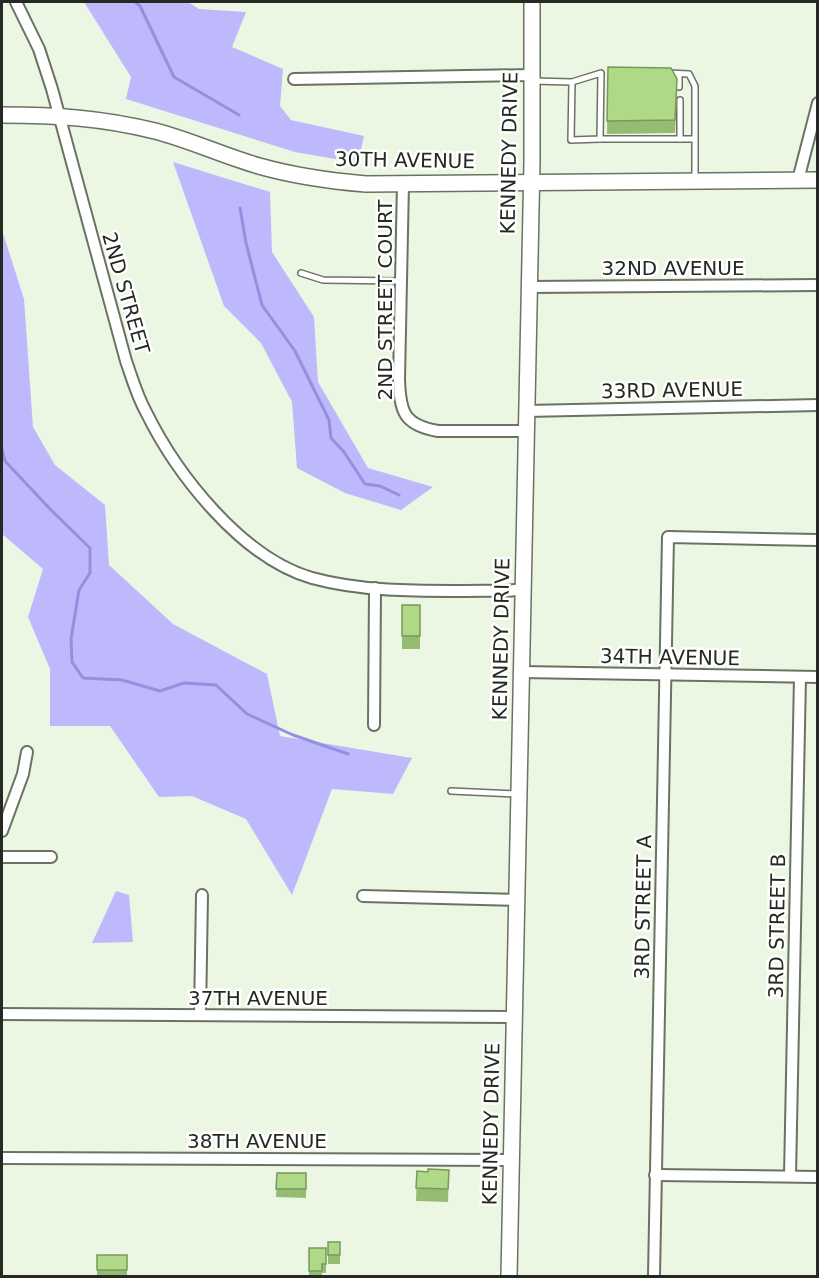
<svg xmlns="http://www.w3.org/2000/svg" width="819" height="1278" font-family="'DejaVu Sans',sans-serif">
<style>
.forest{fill:#beb9fd}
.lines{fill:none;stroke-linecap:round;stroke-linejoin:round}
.stream{stroke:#968edf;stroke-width:3}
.lane-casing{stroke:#6a7363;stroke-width:8}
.street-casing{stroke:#6a7363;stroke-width:14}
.secondary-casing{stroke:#6a7363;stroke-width:18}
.lane{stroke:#fff;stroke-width:5}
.street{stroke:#fff;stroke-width:10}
.secondary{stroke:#fff;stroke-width:15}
.wall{fill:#96bb73}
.building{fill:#afd986;stroke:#7a985e;stroke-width:1.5}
.labels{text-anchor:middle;stroke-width:5;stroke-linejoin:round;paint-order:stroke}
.street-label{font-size:20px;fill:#252922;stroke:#fff}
</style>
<rect width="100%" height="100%" fill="#ecf7e3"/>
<g class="forest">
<path d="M84 2H188L199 9 246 12 232 47 283 69 280 106 291 120 364 136 358 163 295 152 126 99 131 77Z"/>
<path d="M173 162 270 192 272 252 314 317 318 382 368 468 433 487 401 510 345 493 297 468 292 402 261 343 224 306Z"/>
<path d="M2 230 24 299 33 427 55 465 105 505 109 565 173 624 267 674 280 736 412 758 393 794 332 789 292 895 246 819 192 796 159 797 110 726H50V669L28 617 43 569 2 534Z"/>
<path d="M116 891 129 895 133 942 92 943Z"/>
</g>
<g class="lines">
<g class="stream">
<path d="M135 2 140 6 174 77 239 115"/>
<path d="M240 208 246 243 262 305 295 351 329 420 331 438 344 452 365 484 380 486 399 495"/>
<path d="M2 449 5 461 51 510 90 548V573L79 590 71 639 72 662 83 678 122 680 160 691 184 683 216 685 247 714 293 735 348 754"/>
</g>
<g class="lane-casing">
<g id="lane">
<path d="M668 73 689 74 695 86V181"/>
<path d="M679 74V87"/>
<path d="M533 81 572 82 601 73 600 139 571 140 572 82"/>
<path d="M680 100V139"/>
<path d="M600 139H694"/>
<path d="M301 273 323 280 400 281"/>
<path d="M451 791 518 794"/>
</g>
</g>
<g class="street-casing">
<g id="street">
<path d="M16 2 39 49 52 89 126 361C132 378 137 396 146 412 177 475 242 558 312 578 374 595 443 590 507 591L523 589"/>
<path d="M294 79 531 75"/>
<path d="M798 180 818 103"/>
<path d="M403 183 399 379C400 411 403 425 438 431H525"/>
<path d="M528 287 818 285"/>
<path d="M526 411 818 405"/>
<path d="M521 672 818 677"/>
<path d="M374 725 375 588"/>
<path d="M2 831 23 774 27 752"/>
<path d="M2 857H51"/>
<path d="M363 896 516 900"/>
<path d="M2 1014 515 1017"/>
<path d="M200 1015 202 895"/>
<path d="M2 1158 512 1160"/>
<path d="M655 1175 818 1177"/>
<path d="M790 1176 800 677"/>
<path d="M654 1276 668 537 818 540"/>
</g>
</g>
<g class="secondary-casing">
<g id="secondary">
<path d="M2 115C56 115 102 118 155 131 190 140 224 156 259 166 294 176 330 181 366 184L818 180"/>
<path d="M509 1276 532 161V2"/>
</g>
</g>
<use href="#lane" class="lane"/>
<use href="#street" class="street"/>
<use href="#secondary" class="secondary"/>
</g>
<g class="wall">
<path d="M608 67 677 91 675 133 607 134Z"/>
<rect x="402" y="605" width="18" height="44"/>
<path d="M449 1170 448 1202 416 1201 417 1171 428 1172Z"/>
<path d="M277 1173H306V1198L276 1197Z"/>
<rect x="328" y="1242" width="12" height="22"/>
<path d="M309 1248H326V1273H322V1276H309Z"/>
<rect x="97" y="1255" width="30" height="21"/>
</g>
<g class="building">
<path d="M608 67 671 68 677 79 675 120 607 121Z"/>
<rect x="402" y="605" width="18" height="31"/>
<path d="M428 1169 449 1170 448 1189 416 1188 417 1171 428 1172Z"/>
<path d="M277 1173H306V1189H276Z"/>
<rect x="328" y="1242" width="12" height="13"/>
<path d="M309 1248H326V1264H322V1271H309Z"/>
<rect x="97" y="1255" width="30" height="15"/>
</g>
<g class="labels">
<g class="street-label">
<text transform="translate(509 153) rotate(-89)" y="7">KENNEDY DRIVE</text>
<text transform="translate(405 160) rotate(1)" y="7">30TH AVENUE</text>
<text x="673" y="275">32ND AVENUE</text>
<text transform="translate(126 293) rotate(74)" y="7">2ND STREET</text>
<text transform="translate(385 300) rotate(-90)" y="7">2ND STREET COURT</text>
<text transform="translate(672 390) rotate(-1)" y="7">33RD AVENUE</text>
<text transform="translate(501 639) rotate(-89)" y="7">KENNEDY DRIVE</text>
<text transform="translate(670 657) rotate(1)" y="7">34TH AVENUE</text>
<text transform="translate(643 907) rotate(-89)" y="7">3RD STREET A</text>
<text transform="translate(777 926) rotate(-89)" y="7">3RD STREET B</text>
<text x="258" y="1005">37TH AVENUE</text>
<text transform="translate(491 1124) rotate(-89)" y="7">KENNEDY DRIVE</text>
<text x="257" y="1148">38TH AVENUE</text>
</g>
</g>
<rect width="819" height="1278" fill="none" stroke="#252922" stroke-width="6"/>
</svg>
